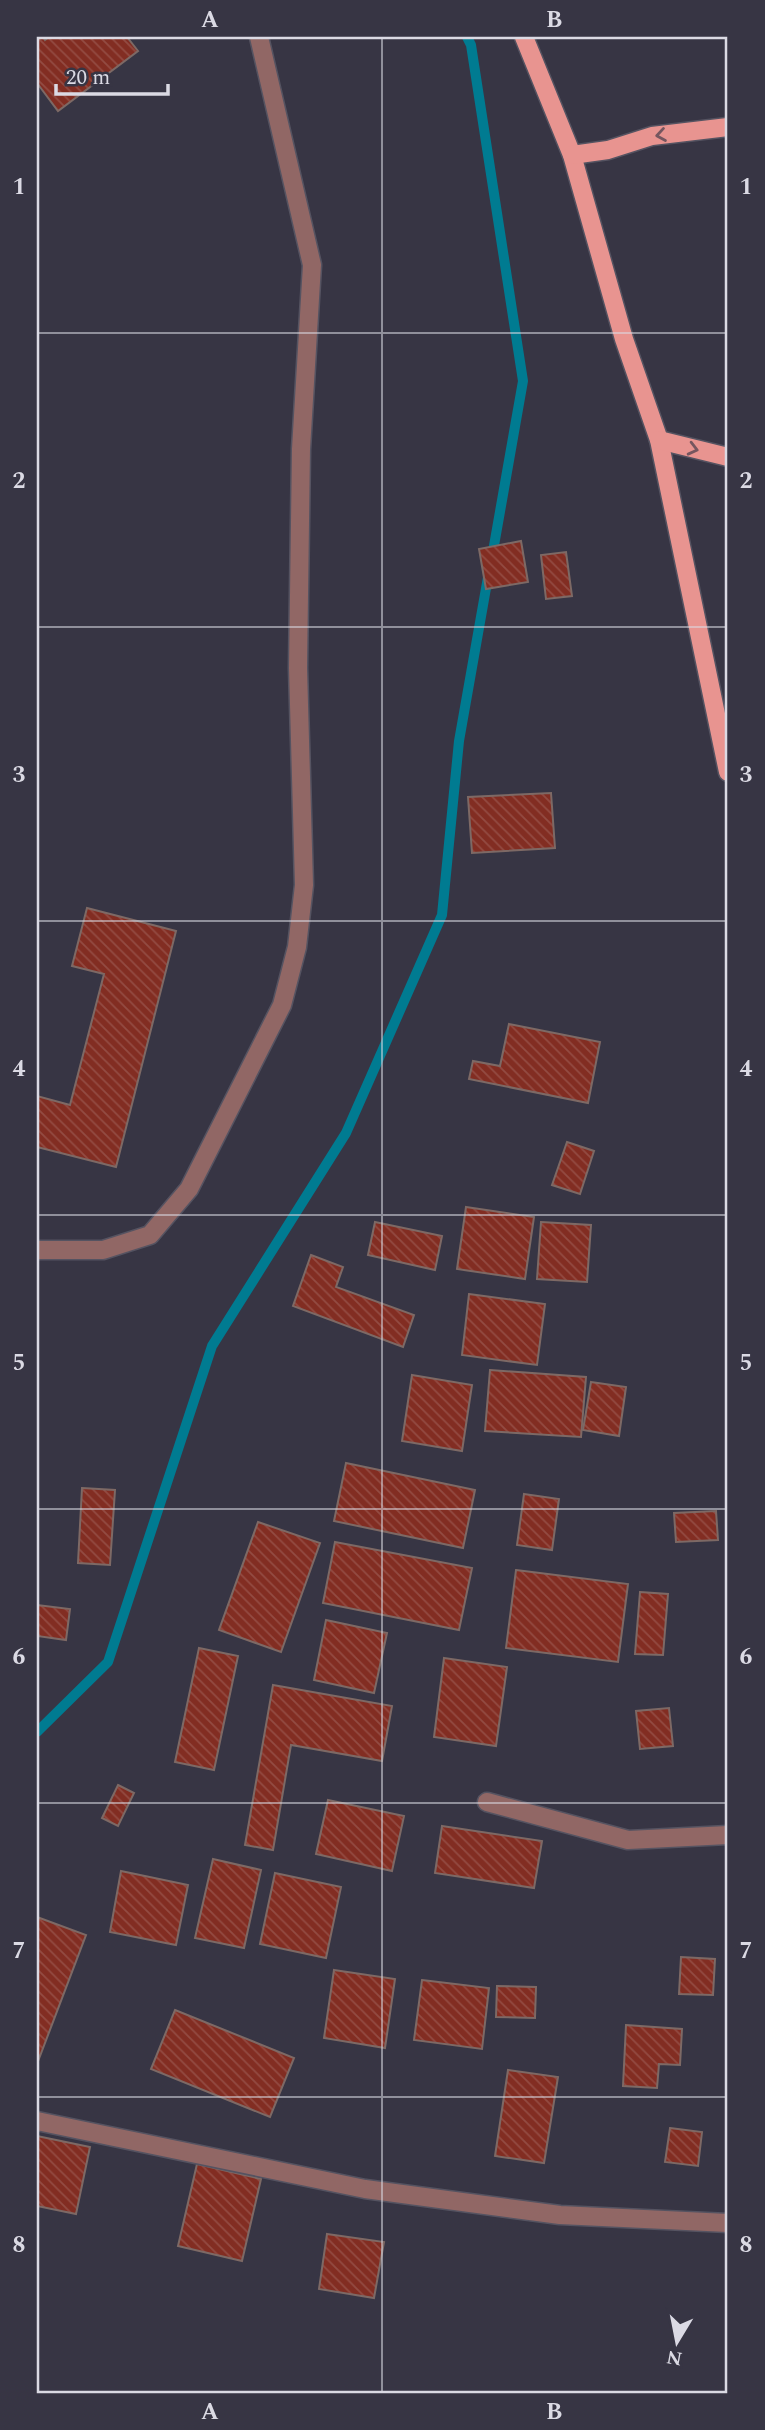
<svg xmlns="http://www.w3.org/2000/svg" width="765" height="2430" font-family="Spectral,serif">
<style>
.lines{fill:none;stroke-linecap:round;stroke-linejoin:round}
.stream{stroke:#007b91;stroke-width:10}
.building{fill:url(#building-back-hatch);stroke:#7d6965;stroke-width:2}
.minor-casing{stroke:#555361;stroke-width:21}
.major-casing{stroke:#555361;stroke-width:21}
.minor{stroke:#916765;stroke-width:18}
.major{stroke:#e89490;stroke-width:18}
.oneway{stroke:#75565f}
.grid{fill:none;stroke:#dbdae4;stroke-width:2;stroke-opacity:0.55}
.neatline{fill:none;stroke:#dbdae4;stroke-width:2.5}
.grid-label{font-size:23px;text-anchor:middle;font-weight:bold;fill:#dbdae4}
</style>
<defs>
<pattern id="building-back-hatch" width="6" height="6" patternUnits="userSpaceOnUse" patternTransform="scale(1.75)"><rect width="6" height="6" fill="#822d22"/><path d="M-1 5l2 2M0 0l6 6M5-1l2 2" fill="none" stroke="#934b42"/></pattern>
</defs>
<rect width="100%" height="100%" fill="#373544"/>
<g class="lines">
<g class="stream">
<path d="M467 37 471 45 523 381 492 557"/>
<path d="M37 1732 108 1662 212 1346 346 1133 442 915 459 741 488 577"/>
</g>
</g>
<g class="building">
<path d="M37 37H43L45 40 49 37H127L138 51 58 111 37 83Z"/>
<path d="M521 541 528 582 486 589 479 549Z"/>
<path d="M566 552 572 596 546 599 541 555Z"/>
<path d="M551 793 555 848 472 853 468 797Z"/>
<path d="M87 908 176 931 116 1167 37 1147V1096L70 1105 104 974 72 966Z"/>
<path d="M509 1024 600 1042 588 1103 469 1079 473 1061 500 1066Z"/>
<path d="M567 1142 594 1151 580 1194 552 1185Z"/>
<path d="M466 1207 534 1217 525 1279 457 1269Z"/>
<path d="M375 1222 442 1236 435 1270 368 1255Z"/>
<path d="M541 1222 591 1225 587 1282 537 1279Z"/>
<path d="M311 1255 343 1267 336 1287 414 1315 403 1347 293 1306Z"/>
<path d="M469 1294 545 1304 537 1365 462 1355Z"/>
<path d="M490 1370 586 1377 581 1437 485 1431Z"/>
<path d="M412 1375 472 1385 462 1451 402 1441Z"/>
<path d="M591 1382 626 1387 619 1436 583 1430Z"/>
<path d="M346 1463 475 1490 463 1548 334 1521Z"/>
<path d="M82 1488 115 1490 110 1565 78 1563Z"/>
<path d="M524 1494 559 1499 552 1550 517 1545Z"/>
<path d="M716 1511 718 1540 676 1542 674 1513Z"/>
<path d="M258 1522 320 1543 281 1652 219 1630Z"/>
<path d="M335 1542 472 1568 459 1630 323 1603Z"/>
<path d="M516 1570 628 1584 618 1662 506 1648Z"/>
<path d="M640 1592 668 1594 663 1655 635 1654Z"/>
<path d="M37 1605 70 1609 66 1640 37 1636Z"/>
<path d="M326 1620 387 1633 374 1693 314 1680Z"/>
<path d="M199 1648 238 1656 214 1770 175 1762Z"/>
<path d="M444 1658 507 1667 496 1746 434 1737Z"/>
<path d="M273 1685 392 1706 382 1761 291 1745 273 1850 245 1845Z"/>
<path d="M669 1708 673 1746 640 1749 636 1711Z"/>
<path d="M118 1785 134 1793 118 1826 102 1818Z"/>
<path d="M328 1800 404 1816 392 1871 316 1854Z"/>
<path d="M442 1826 542 1841 534 1888 435 1873Z"/>
<path d="M213 1859 261 1870 244 1948 195 1938Z"/>
<path d="M121 1871 188 1885 176 1945 110 1932Z"/>
<path d="M275 1873 341 1887 326 1958 260 1944Z"/>
<path d="M37 1917 86 1935 37 2064Z"/>
<path d="M681 1957 715 1959 713 1995 679 1994Z"/>
<path d="M334 1970 395 1979 385 2048 324 2038Z"/>
<path d="M422 1980 489 1988 482 2049 414 2040Z"/>
<path d="M497 1986 536 1987 535 2018 496 2017Z"/>
<path d="M175 2010 294 2058 270 2117 151 2069Z"/>
<path d="M626 2025 682 2029 680 2065 659 2064 657 2088 623 2086Z"/>
<path d="M508 2070 558 2077 544 2163 495 2156Z"/>
<path d="M670 2128 702 2132 698 2166 665 2162Z"/>
<path d="M37 2136 90 2147 76 2214 37 2206Z"/>
<path d="M197 2164 261 2179 242 2261 178 2246Z"/>
<path d="M327 2234 384 2242 374 2298 319 2289Z"/>
</g>
<g class="lines">
<g class="minor-casing">
<g id="minor">
<path d="M37 1250H103L150 1235 189 1189 282 1005 297 947 304 885 298 668 301 449 312 265 259 37"/>
<path d="M487 1802 628 1840 728 1835"/>
<path d="M37 2121 365 2189 560 2215 728 2223"/>
</g>
</g>
<g class="major-casing">
<g id="major">
<path d="M524 37 572 155 624 339 659 440 728 772"/>
<path d="M572 155 608 150 652 136 728 127"/>
<path d="M659 440 728 457"/>
</g>
</g>
<use href="#minor" class="minor"/>
<use href="#major" class="major"/>
</g>
<defs><path id="oneway-chevron" d="M-2-3.5L2.5 0L-2 3.5" fill="none" stroke-width="1.6" stroke-linecap="round" stroke-linejoin="round" transform="scale(1.75)"/></defs>
<g class="oneway">
<use href="#oneway-chevron" transform="translate(661 135) rotate(171)"/>
<use href="#oneway-chevron" transform="translate(693 449) rotate(14)"/>
</g>
<path class="grid" d="M382 37V2393M37 333H728M37 627H728M37 921H728M37 1215H728M37 1509H728M37 1803H728M37 2097H728"/>
<rect width="765" height="2430" fill="none" stroke="#373544" stroke-width="77"/>
<g transform="translate(677 2342) rotate(190)" stroke="#373544" stroke-width="5" paint-order="stroke">
<path d="M0-5L12 26L0 18L-12 26Z" fill="#dbdae4"/>
<text y="-10" font-size="19" font-weight="bold" text-anchor="middle" fill="#dbdae4">N</text>
</g>
<path d="M56 84v10h112v-10" fill="none" stroke="#dbdae4" stroke-width="3.5"/>
<text x="66" y="84" font-size="21" fill="#dbdae4" stroke="#373544" stroke-width="5" paint-order="stroke">20 m</text>
<rect x="38" y="38" width="688" height="2354" class="neatline"/>
<g class="grid-label">
<text x="210" y="27">A</text>
<text x="554" y="27">B</text>
<text x="19" y="194">1</text>
<text x="746" y="194">1</text>
<text x="19" y="488">2</text>
<text x="746" y="488">2</text>
<text x="19" y="782">3</text>
<text x="746" y="782">3</text>
<text x="19" y="1076">4</text>
<text x="746" y="1076">4</text>
<text x="19" y="1370">5</text>
<text x="746" y="1370">5</text>
<text x="19" y="1664">6</text>
<text x="746" y="1664">6</text>
<text x="19" y="1958">7</text>
<text x="746" y="1958">7</text>
<text x="19" y="2252">8</text>
<text x="746" y="2252">8</text>
<text x="210" y="2419">A</text>
<text x="554" y="2419">B</text>
</g>
</svg>
